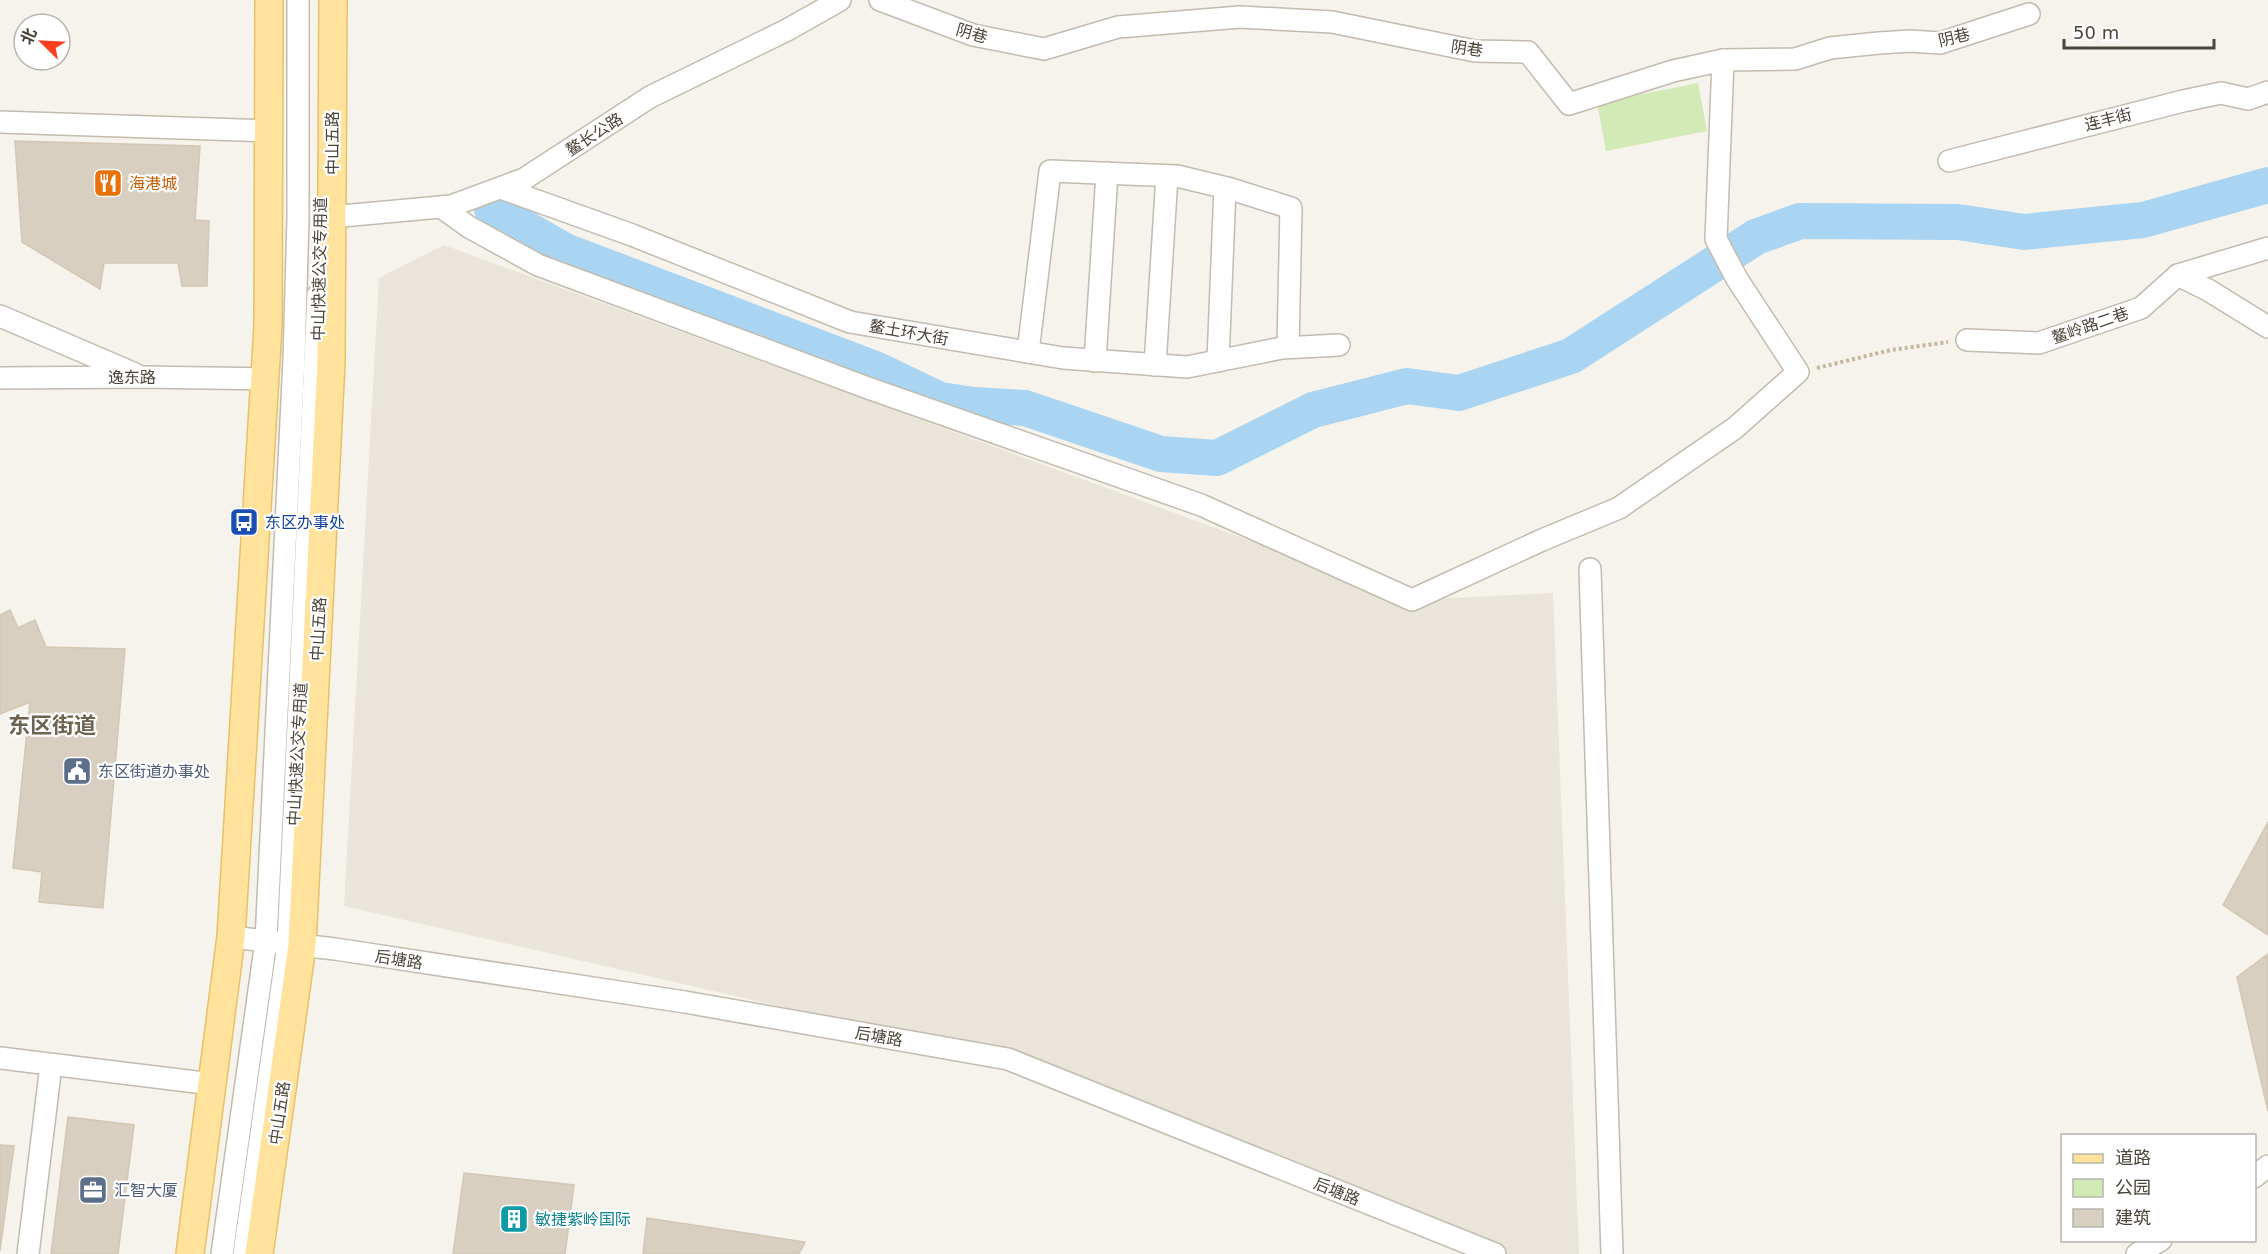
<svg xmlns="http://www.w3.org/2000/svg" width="2268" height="1254" font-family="'DejaVu Sans','Noto Sans SC',sans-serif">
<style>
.residential{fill:#eae5da}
.green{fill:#d2eab5}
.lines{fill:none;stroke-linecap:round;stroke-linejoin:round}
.river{stroke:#a9d4f2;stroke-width:36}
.building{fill:#d8cfc1;stroke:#d3c7b4;stroke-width:1.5}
.minor-casing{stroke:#c2bbae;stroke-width:24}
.major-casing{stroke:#e6c16a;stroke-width:30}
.path{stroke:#c4b79f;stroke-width:4;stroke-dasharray:3 3;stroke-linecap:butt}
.minor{stroke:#fff;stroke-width:21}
.major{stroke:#ffe39c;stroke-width:27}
.labels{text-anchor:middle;stroke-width:4.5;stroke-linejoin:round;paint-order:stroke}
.street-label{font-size:16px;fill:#4b4439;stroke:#fff}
.food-label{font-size:16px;fill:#c56008;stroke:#fff;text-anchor:start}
.transit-label{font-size:16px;fill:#164399;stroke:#fff;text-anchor:start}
.service-label{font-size:16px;fill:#4e5e75;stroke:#fff;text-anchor:start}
.culture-label{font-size:16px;fill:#0d838f;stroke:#fff;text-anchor:start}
.district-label{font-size:22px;font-weight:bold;fill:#6e6250;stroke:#fff}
</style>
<rect width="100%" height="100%" fill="#f6f3ec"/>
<path class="residential" d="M444 245 1412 600 1553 593 1579 1254H1495L1008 1059 344 906 379 278Z"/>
<path class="green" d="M1698 83 1707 131 1606 151 1597 103Z"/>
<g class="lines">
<path class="river" d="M492 209 565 251 875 369 940 400 974 405 1025 408 1161 454 1217 458 1313 410 1407 386 1459 393 1571 356 1756 237 1800 221 1958 222 2024 232 2143 220 2268 185"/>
</g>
<g class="building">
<path d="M15 141 200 146 195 220 209 221 207 286H182L178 263H104L100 289 22 242Z"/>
<path d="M10 610 18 628 35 620 46 647 125 649 103 908 39 902 42 872 13 868 30 702 0 714V615Z"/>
<path d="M2268 822V935L2223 905Z"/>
<path d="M2268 954V1111L2237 977Z"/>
<path d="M68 1117 134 1125 118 1254H51Z"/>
<path d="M0 1145 14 1146 0 1251Z"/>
<path d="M464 1173 574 1185 565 1254H453Z"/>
<path d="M647 1218 805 1242 799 1254H643Z"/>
</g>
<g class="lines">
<g class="minor-casing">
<g id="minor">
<path d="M880 0 973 35 1044 49 1118 27 1240 17 1332 22 1475 51 1528 52 1569 104 1673 71 1723 60 1795 59 1830 48 1879 43 1910 41 1940 43 2029 14"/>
<path d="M0 122 268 131"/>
<path d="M1949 161 2183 101 2221 93 2248 99 2268 92"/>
<path d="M501 188 632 235 850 322 1063 358 1187 367 1282 348 1339 345"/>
<path d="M441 207 469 227 538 265 868 388 1201 505 1412 600 1542 540 1619 508 1735 428 1798 372 1737 279 1716 239 1723 60"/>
<path d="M331 217 451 206 524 179 650 97 787 30 840 0"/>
<path d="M2178 275 2208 290 2268 327"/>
<path d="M0 316 135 374"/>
<path d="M1967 340 2039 343 2141 308 2178 275 2268 248"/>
<path d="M1028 352 1050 171 1177 176 1231 189 1291 208 1288 347"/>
<path d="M1095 361 1107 173"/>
<path d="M1218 361 1225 188"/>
<path d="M1155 365 1167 176"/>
<path d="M0 378 142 377 264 379"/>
<path d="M1590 569 1612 1254"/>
<path d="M231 937 335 949 685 1002 1008 1059 1495 1254"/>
<path d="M0 1058 212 1084"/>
<path d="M2254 1177 2268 1166"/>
<path d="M28 1254 51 1065"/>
<path d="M222 1254 266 941 294 359 298 218V0"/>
<path d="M244 1254 288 944 318 295"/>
<path d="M2137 1254 2161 1240"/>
</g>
</g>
<g class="major-casing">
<g id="major">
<path d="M190 1254 231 937 268 326 269 0"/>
<path d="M259 1254 302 945 331 362 333 0"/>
</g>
</g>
<path class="path" d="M1817 368 1891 350 1948 342"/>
<use href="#minor" class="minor"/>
<use href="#major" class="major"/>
</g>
<defs>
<g id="restaurant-square" transform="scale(1.5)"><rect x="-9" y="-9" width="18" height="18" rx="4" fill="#e8710a" stroke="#fff"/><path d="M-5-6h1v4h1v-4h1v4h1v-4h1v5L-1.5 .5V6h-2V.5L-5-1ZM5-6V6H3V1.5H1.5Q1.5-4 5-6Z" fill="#fff"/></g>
<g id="bus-square" transform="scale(1.5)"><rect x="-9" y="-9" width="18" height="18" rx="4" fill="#1a4fb4" stroke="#fff"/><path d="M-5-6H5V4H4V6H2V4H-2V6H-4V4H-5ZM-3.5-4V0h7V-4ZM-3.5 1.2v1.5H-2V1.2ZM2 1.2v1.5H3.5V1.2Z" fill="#fff"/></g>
<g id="civic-square" transform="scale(1.5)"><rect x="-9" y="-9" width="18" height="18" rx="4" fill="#5c6f8a" stroke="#fff"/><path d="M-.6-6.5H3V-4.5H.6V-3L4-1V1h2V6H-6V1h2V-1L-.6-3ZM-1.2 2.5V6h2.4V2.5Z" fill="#fff"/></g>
<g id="office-square" transform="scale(1.5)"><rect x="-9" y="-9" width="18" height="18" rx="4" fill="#5c6f8a" stroke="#fff"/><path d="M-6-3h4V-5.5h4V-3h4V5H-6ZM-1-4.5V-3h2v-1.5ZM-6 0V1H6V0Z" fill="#fff"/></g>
<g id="building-square" transform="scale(1.5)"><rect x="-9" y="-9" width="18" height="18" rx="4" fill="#0f9aa8" stroke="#fff"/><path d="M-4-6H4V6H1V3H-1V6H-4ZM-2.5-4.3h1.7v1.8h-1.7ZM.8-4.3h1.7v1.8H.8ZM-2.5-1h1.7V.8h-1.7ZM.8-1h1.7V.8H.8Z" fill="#fff"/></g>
</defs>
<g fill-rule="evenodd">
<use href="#restaurant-square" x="108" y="183"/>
<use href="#bus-square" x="244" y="522"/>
<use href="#civic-square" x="77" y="771"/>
<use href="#office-square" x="93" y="1190"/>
<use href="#building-square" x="514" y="1219"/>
</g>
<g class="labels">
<g class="street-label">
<text transform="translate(972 33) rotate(16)" y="6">阴巷</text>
<text transform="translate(1954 37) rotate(-13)" y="6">阴巷</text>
<text transform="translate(1467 48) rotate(8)" y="6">阴巷</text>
<text transform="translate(2108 119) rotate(-14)" y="6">连丰街</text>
<text transform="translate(594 134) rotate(-33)" y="6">鳌长公路</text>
<text transform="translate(332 143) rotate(-90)" y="6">中山五路</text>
<text transform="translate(319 269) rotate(-89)" y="6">中山快速公交专用道</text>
<text transform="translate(2090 325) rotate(-19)" y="6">鳌岭路二巷</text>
<text transform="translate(909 332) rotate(10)" y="6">鳌土环大街</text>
<text x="132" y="383">逸东路</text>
<text transform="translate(318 629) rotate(-87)" y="6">中山五路</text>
<text transform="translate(297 754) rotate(-87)" y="6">中山快速公交专用道</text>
<text transform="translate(399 959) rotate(9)" y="6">后塘路</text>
<text transform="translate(879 1036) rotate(10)" y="6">后塘路</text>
<text transform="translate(279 1113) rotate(-82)" y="6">中山五路</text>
<text transform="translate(1337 1191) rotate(22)" y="6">后塘路</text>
</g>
<g class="food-label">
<text x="129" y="189">海港城</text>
</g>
<g class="transit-label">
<text x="265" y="528">东区办事处</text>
</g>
<g class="service-label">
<text x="98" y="777">东区街道办事处</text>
<text x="114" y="1196">汇智大厦</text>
</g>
<g class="culture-label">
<text x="535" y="1225">敏捷紫岭国际</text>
</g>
<g class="district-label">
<text x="52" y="733">东区街道</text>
</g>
</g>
<rect x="2061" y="1134" width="195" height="108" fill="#ffffff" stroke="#b7b4b0" stroke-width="1.5"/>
<rect x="2073" y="1154" width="30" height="9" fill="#ffe39c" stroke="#b7b4b0" stroke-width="1.5"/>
<text x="2115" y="1164" font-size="18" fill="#4b4439">道路</text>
<rect x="2073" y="1179" width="30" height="18" fill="#d2eab5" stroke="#b7b4b0" stroke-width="1.5"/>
<text x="2115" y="1194" font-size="18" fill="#4b4439">公园</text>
<rect x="2073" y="1209" width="30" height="18" fill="#d8cfc1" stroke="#b7b4b0" stroke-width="1.5"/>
<text x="2115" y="1224" font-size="18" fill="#4b4439">建筑</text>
<g transform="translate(42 42) rotate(294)"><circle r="28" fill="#ffffff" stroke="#b7b4b0" stroke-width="1.5"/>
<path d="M0-4.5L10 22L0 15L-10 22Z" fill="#fc3f1d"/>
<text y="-9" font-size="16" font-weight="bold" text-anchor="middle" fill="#4b4439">北</text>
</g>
<path d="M2064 39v9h150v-9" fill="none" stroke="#4b4439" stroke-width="3"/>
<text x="2073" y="39" font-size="18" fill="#4b4439" stroke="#ffffff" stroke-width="4.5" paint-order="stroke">50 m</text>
</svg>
